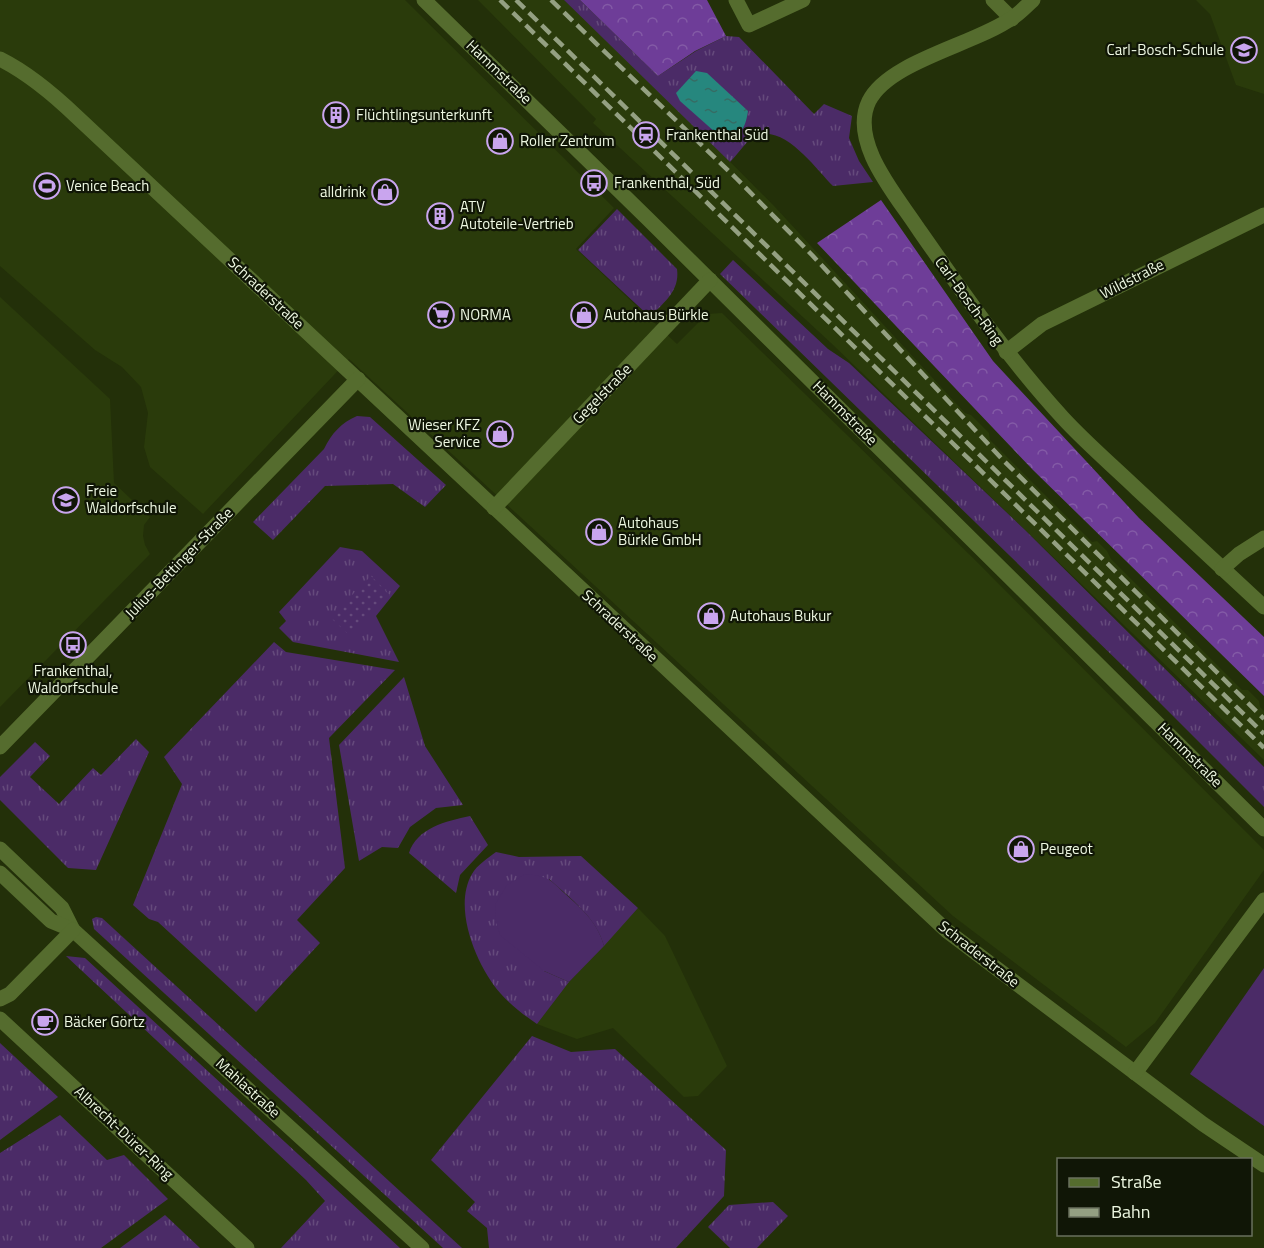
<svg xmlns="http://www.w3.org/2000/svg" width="1264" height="1248" font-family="'Titillium Web',sans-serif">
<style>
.built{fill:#2a3b0b}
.grass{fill:url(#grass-tufts)}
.forest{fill:url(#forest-crowns)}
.park{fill:url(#park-dots)}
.garden{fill:#4b2b67}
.water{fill:url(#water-ripples)}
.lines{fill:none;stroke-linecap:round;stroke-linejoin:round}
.minor{stroke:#556c2e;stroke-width:15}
.rail{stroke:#94a082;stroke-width:4.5;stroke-dasharray:12 6;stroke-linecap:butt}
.labels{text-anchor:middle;stroke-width:4.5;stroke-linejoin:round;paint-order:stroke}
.poi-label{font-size:15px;fill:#eef8e2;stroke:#101606;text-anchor:start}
.street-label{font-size:15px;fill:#eef8e2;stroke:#101606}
</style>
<defs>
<pattern id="grass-tufts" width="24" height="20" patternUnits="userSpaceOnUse" patternTransform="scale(1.5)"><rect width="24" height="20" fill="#4b2b67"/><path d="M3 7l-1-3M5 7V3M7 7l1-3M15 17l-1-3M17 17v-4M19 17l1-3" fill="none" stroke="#654a7c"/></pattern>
<pattern id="forest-crowns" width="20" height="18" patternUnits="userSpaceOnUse" patternTransform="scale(1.5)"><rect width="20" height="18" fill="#6e3d98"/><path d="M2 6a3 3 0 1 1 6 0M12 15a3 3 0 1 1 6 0" fill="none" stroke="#835aa6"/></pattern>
<pattern id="park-dots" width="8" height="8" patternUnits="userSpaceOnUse" patternTransform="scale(1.5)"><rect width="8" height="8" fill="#4b2b67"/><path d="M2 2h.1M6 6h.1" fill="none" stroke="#654a7c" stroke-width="1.8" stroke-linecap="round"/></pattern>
<pattern id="water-ripples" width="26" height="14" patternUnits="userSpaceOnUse" patternTransform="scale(1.5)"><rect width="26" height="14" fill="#26877e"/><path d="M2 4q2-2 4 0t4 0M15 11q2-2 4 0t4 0" fill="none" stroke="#356c64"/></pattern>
</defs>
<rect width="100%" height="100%" fill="#233009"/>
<g class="built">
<path d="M0 0H405L614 208 576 249 677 344 707 314 722 313 973 558 1264 850V870L1155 1023 1126 1047 953 916 349 359 203 514 150 467 144 447 148 413 141 387 122 367 95 350 0 266Z"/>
<path d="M478 0H564L676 107 775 207 965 413 971 415 989 433 990 440 1092 542 1097 541 1107 551 1111 559 1242 690H1248L1259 701 1260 707 1264 711V760L831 343 593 123 596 119Z"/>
<path d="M1196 0H1264V94L1236 85 1210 14Z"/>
<path d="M0 297 110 399 114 483 150 517 144 525 143 536 145 545 150 554 0 707Z"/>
<path d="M638 908 665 936 727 1066 698 1096 684 1097 613 1028 577 1039 537 1024 569 982Z"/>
</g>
<g class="grass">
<path d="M564 0H580L658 76 696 51 726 36 739 37 814 114 824 104 852 116 849 138 859 161 873 182 833 186C815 168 781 119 752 138 744 144 737 155 730 162Z"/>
<path d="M617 209 677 269C680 291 664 302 650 317L578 250Z"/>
<path d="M733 260 828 349 849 363 922 432 1024 529 1264 767V807L1123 666 720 274Z"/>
<path d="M357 416 370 417 446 485 425 507 393 484 325 486 273 540 253 522 324 449C332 433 341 423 357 416Z"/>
<path d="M340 547 362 551 400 586 376 616 399 662 293 642 279 628 286 621 279 612Z"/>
<path d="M274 642 286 652 395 670 329 738 345 868 297 920 320 943 256 1012 158 922 149 919 133 905 182 784 164 757Z"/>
<path d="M404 677 425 746 463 805 436 808 410 827 398 848 382 847 359 861 339 745Z"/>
<path d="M136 739 149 752 96 870 68 868 0 800V777L35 742 50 756 30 777 59 804 93 768 101 775Z"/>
<path d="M470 816 488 845 460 875 456 893 409 853C417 828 446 821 470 816Z"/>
<path d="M496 852 519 857 581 856 638 908 604 946C596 917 571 899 549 879L544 971 569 982 537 1024C524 1015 512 1006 501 994 477 967 452 908 472 874 477 865 488 858 496 852Z"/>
<path d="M96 917 102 918 462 1248H443L94 929 92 919Z"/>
<path d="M66 956 85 958 400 1248H281L325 1201 306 1180Z"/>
<path d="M532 1036 571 1052 615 1049 726 1150 724 1196 676 1248H489L487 1228 467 1211 475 1202 431 1160Z"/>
<path d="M0 1043 58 1097 0 1140Z"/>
<path d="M60 1115 107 1160 124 1155 168 1199 101 1248H0V1153Z"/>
<path d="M773 1202 788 1216 757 1248H730L708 1227 729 1205Z"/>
<path d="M165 1215 200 1248H120Z"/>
</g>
<g class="forest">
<path d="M580 0H707L726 36 695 51 658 76Z"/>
<path d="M881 200 993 361 1139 518 1264 637V696L1033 470 817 243Z"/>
</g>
<path class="park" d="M371 576 390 595 350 636 330 617Z"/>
<g class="garden">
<path d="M525 874C533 875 540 875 548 879 553 882 558 887 562 891 580 907 598 922 604 946L569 982 544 971 500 935 495 919 496 903 507 885Z"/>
<path d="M1264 968V1126L1190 1074Z"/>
</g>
<path class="water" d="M696 71 707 73 748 111C745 130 741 134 724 140L680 101 676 93Z"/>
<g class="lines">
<g class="minor">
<path d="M424 0 648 219 1264 829"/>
<path d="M736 0 749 25 803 0"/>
<path d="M993 0 1012 19"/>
<path d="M1033 0C1026 6 1020 13 1012 18 976 44 889 61 869 101 849 142 896 195 917 227 963 293 1008 358 1063 418 1086 443 1113 466 1138 490 1180 529 1222 568 1264 607"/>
<path d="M0 59C28 73 53 94 76 116L947 931 1203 1124 1264 1165"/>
<path d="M1006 352 1042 324 1264 215"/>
<path d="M494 508 710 280"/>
<path d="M1222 569 1239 554 1264 538"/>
<path d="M0 747 358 379"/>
<path d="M0 849 62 908 73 930"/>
<path d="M0 873 51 921 73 930 422 1248"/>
<path d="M0 999 10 994 73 930"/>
<path d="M0 1019 247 1248"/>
<path d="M1135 1073 1264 900"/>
</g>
<g class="rail">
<path d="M500 0 1264 748"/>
<path d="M516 0 1264 734"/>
<path d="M551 0 737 179 812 255 1002 459 1264 719"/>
</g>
</g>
<defs>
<g id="school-ring" transform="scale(1.35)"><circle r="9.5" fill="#101606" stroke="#c9a5ee" stroke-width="1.5"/><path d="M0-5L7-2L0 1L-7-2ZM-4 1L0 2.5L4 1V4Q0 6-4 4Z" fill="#c9a5ee"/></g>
<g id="building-ring" transform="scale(1.35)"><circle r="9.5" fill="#101606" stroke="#c9a5ee" stroke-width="1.5"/><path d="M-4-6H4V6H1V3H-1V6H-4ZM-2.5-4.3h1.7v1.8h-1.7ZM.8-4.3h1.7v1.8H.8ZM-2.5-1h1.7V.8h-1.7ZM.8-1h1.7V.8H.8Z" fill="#c9a5ee"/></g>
<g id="station-ring" transform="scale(1.35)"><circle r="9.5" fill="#101606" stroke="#c9a5ee" stroke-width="1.5"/><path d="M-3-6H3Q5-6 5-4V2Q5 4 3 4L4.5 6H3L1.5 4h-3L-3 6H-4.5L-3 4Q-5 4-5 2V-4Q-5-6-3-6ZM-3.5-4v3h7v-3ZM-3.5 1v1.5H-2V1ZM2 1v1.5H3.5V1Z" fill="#c9a5ee"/></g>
<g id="shop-ring" transform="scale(1.35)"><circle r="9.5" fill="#101606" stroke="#c9a5ee" stroke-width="1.5"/><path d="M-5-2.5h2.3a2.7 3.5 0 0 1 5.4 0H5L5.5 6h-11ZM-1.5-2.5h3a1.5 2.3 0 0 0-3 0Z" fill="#c9a5ee"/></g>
<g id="bus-ring" transform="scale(1.35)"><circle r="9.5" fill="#101606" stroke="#c9a5ee" stroke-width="1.5"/><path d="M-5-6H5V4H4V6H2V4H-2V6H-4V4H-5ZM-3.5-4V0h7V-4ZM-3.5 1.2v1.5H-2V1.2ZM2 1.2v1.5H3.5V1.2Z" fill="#c9a5ee"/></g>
<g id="stadium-ring" transform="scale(1.35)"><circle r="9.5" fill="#101606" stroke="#c9a5ee" stroke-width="1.5"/><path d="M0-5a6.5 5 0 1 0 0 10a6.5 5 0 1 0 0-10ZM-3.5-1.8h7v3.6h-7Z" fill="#c9a5ee"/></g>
<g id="supermarket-ring" transform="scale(1.35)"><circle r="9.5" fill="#101606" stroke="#c9a5ee" stroke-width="1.5"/><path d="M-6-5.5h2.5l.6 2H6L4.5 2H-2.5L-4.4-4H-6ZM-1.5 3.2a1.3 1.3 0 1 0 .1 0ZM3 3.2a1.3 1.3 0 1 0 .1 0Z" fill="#c9a5ee"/></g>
<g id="cafe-ring" transform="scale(1.35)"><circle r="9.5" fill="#101606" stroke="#c9a5ee" stroke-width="1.5"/><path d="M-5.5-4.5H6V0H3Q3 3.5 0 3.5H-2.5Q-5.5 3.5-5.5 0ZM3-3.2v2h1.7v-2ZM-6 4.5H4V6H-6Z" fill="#c9a5ee"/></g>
</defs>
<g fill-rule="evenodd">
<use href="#school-ring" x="1244" y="50"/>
<use href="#building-ring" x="336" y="115"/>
<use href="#station-ring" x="646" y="135"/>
<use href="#shop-ring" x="500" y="141"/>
<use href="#bus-ring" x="594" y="183"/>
<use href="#stadium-ring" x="47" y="186"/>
<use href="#shop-ring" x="385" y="192"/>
<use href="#building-ring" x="440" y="216"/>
<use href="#supermarket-ring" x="441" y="315"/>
<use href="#shop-ring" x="584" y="315"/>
<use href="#shop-ring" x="500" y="434"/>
<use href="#school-ring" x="66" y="500"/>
<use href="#shop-ring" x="599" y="532"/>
<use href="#shop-ring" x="711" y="616"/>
<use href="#bus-ring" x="73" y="645"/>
<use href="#shop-ring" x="1021" y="849"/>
<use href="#cafe-ring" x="45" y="1022"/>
</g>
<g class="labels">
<g class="poi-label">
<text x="1224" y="55" text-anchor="end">Carl-Bosch-Schule</text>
<text x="356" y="120">Flüchtlingsunterkunft</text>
<text x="666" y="140">Frankenthal Süd</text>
<text x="520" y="146">Roller Zentrum</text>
<text x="614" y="188">Frankenthal, Süd</text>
<text x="66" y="191">Venice Beach</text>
<text x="366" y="197" text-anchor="end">alldrink</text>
<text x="460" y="212">ATV<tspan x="460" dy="17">Autoteile-Vertrieb</tspan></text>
<text x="460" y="320">NORMA</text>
<text x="604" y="320">Autohaus Bürkle</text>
<text x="480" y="430" text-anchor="end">Wieser KFZ<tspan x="480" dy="17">Service</tspan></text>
<text x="86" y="496">Freie<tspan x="86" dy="17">Waldorfschule</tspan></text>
<text x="618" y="528">Autohaus<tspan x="618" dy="17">Bürkle GmbH</tspan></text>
<text x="730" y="621">Autohaus Bukur</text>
<text x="73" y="676" text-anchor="middle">Frankenthal,<tspan x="73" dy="17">Waldorfschule</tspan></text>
<text x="1040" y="854">Peugeot</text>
<text x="64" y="1027">Bäcker Görtz</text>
</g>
<g class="street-label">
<text transform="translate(499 72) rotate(44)" y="5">Hammstraße</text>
<text transform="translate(1132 279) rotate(-27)" y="5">Wildstraße</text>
<text transform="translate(266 293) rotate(43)" y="5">Schraderstraße</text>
<text transform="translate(969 301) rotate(54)" y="5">Carl-Bosch-Ring</text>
<text transform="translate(602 394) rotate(-46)" y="5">Gegelstraße</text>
<text transform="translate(845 413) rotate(45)" y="5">Hammstraße</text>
<text transform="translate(179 563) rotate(-46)" y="5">Julius-Bettinger-Straße</text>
<text transform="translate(620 626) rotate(43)" y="5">Schraderstraße</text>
<text transform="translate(1190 755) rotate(45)" y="5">Hammstraße</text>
<text transform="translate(979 954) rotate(38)" y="5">Schraderstraße</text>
<text transform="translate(248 1088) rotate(42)" y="5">Mahlastraße</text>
<text transform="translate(124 1133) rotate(43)" y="5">Albrecht-Dürer-Ring</text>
</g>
</g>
<rect x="1057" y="1158" width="195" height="78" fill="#101606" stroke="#69705e" stroke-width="1.5"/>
<rect x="1069" y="1178" width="30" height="9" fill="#556c2e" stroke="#69705e" stroke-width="1.5"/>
<text x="1111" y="1188" font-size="18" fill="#eef8e2">Straße</text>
<rect x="1069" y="1208" width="30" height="9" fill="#94a082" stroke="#69705e" stroke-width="1.5"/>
<text x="1111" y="1218" font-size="18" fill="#eef8e2">Bahn</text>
</svg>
